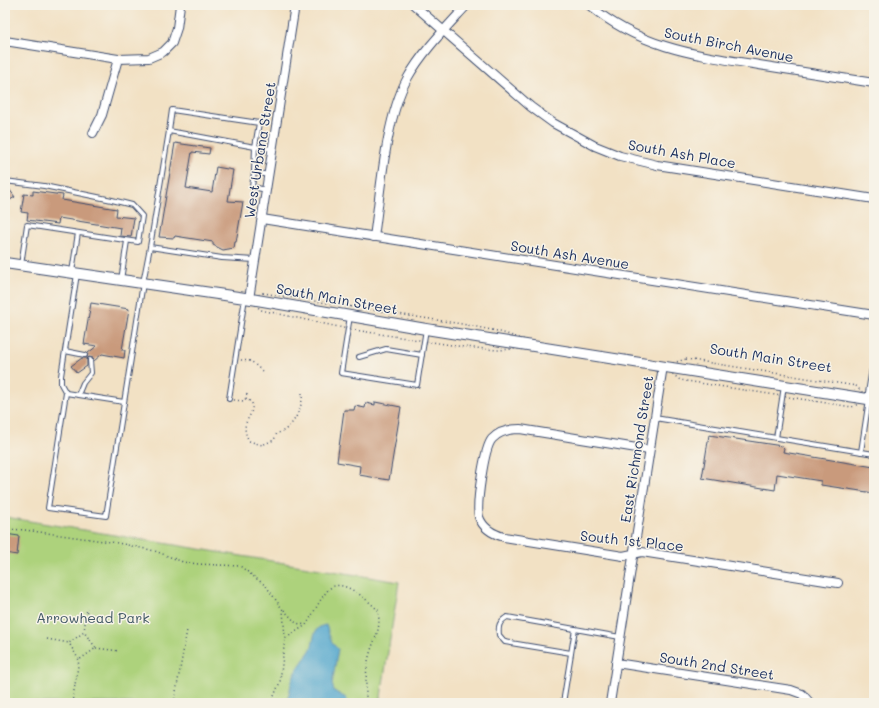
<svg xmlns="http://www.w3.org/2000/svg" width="879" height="708" font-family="Mali,sans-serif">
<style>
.green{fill:#add27b;stroke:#64806c}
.water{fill:#50a5cc;stroke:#366a95}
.building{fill:#c99a7c}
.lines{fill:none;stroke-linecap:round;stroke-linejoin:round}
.service-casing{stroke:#3b4a6d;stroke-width:6}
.minor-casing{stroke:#3b4a6d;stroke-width:10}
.tertiary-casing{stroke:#3b4a6d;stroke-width:12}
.path{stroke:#3b4a6d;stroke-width:1.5;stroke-dasharray:1 3;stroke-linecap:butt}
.service{stroke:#fff;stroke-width:4}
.minor{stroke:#fff;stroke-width:8}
.tertiary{stroke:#fff;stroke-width:10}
.labels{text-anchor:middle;stroke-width:3;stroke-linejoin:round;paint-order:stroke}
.street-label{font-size:14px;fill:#1b2f5e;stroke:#f7f3e8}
.park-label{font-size:14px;fill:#405865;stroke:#f7f3e8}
</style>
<rect width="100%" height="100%" fill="#f7f3e8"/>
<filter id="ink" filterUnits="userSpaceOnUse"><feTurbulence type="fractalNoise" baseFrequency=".025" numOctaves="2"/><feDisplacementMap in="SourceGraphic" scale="8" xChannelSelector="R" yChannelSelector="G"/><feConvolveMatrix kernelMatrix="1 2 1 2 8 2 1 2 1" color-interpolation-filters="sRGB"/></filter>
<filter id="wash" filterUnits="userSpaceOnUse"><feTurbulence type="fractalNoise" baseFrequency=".012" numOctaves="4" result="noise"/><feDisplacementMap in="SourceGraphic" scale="16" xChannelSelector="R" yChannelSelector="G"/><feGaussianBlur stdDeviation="0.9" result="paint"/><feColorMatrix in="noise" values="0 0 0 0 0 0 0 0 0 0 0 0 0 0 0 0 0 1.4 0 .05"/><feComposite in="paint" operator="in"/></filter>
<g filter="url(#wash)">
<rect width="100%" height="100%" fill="#f2e1c4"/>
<path class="green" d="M5 517 399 582 380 703H5Z"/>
<path class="water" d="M326 625 332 643 338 649 332 684 334 691 346 698 348 703H286C290 694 290 684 294 676 298 667 304 660 309 652 316 643 310 627 326 625Z"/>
<g id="blocks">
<g class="building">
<path d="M175 143 210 148 209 154 192 152 186 188 212 192 216 167 233 170 228 201 243 202 236 242H235L234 248 223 250 213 245V242L175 236 174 238 159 237Z"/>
<path d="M9 189 15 197 5 203V192Z"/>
<path d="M33 191 63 195 62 200 117 209 116 216 134 218 131 237 120 236 121 228 59 218 58 224 27 220 28 213 21 212 24 194 33 195Z"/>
<path d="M91 303 129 309 122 350H125L124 358 102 354 94 361 93 358 89 357 87 359V366L77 373 71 366 82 358H87L88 353 97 346 84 344Z"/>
<path d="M375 402 401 407 389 480 359 475 360 466 337 462 344 410H354L355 406 365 408 366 403 375 405Z"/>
<path d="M709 435 782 446 784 448 783 452 874 467V493L821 485V481L777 474 775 490 702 478Z"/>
<path d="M5 534 19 536 17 555 5 553Z"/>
</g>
</g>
</g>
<g filter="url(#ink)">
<use href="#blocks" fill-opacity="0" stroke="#3b4a6d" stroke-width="1"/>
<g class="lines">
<g class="service-casing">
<g id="service">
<path d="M169 131 150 247 222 258 255 260"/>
<path d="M254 172 255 147 169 131 172 110 259 123 255 147 273 149"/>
<path d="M5 181 44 186 112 200 132 205 142 216 138 242 27 225 21 265"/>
<path d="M267 190 252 187 254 172 268 175"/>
<path d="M72 272 78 233"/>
<path d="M77 274 61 376V384L66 393 48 508 106 516 143 283 150 247"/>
<path d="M121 280 127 241"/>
<path d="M350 316 341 373 417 385 426 329"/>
<path d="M65 351 85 355"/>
<path d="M359 357 386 349 422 355"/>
<path d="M66 393 124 402"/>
<path d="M78 395 83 383 91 373 90 360"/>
<path d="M229 399 245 298"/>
<path d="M655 418 874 454"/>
<path d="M776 438 784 386"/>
<path d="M861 452 869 399"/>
<path d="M571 653 505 642 499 635C498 626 499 622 507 617L575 629"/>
<path d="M563 703 575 629 620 637"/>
</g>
</g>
<g class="minor-casing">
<g id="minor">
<path d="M414 5 531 107 553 123 595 146 620 156 657 165 874 199"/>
<path d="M589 5C640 48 696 55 759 65 798 71 836 77 874 83"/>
<path d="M5 41 118 59 149 58 163 52 172 43 177 28 180 5"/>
<path d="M93 133 102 115 118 59"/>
<path d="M262 219 874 315"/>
<path d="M374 237C381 190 385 120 407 79 422 52 446 28 467 5"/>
<path d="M249 299 295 5"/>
<path d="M869 399 874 369"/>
<path d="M649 450 520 429C509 429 499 431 492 439 484 448 476 505 479 517 483 528 493 534 504 537L623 556 642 552 838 583"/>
<path d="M616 663 791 690 802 694 810 703"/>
<path d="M610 703 663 366"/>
</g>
</g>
<g class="tertiary-casing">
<path id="tertiary" d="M5 263 245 298 426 329 874 400"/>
</g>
<g class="path">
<path d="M263 293 462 324 497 331 548 347 497 350 464 347 348 329 261 310 249 299Z"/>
<path d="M686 359 856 386 869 399 852 407 680 380 663 366Z"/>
<path d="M241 360 251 361 262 371"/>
<path d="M247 394 246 398 252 403C254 420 238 420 249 441L262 445 274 440 277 433C292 431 304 406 302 393"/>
<path d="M234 400 244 401 246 398"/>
<path d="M5 529 25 530 118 543 155 551 183 562 198 564 240 566 266 586 283 610 285 638 280 682 271 703"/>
<path d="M284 610 296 623 306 625C313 615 319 600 328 590 341 575 368 601 378 610 381 631 376 634 370 653 365 670 366 686 366 703"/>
<path d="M84 632 87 608"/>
<path d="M286 638 306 625"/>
<path d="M47 639 69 643"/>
<path d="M96 648 119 651"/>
<path d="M72 703 79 660 69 643 84 632 96 648 79 660"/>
<path d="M174 703 187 630"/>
</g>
<use href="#service" class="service"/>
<use href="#minor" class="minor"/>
<use href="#tertiary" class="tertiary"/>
</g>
</g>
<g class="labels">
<g class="street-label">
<text transform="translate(729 45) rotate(11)" y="5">South Birch Avenue</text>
<text transform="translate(260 150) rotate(-81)" y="5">West Urbana Street</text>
<text transform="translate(682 154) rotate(10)" y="5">South Ash Place</text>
<text transform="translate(570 255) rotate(9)" y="5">South Ash Avenue</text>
<text transform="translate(337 299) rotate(10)" y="5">South Main Street</text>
<text transform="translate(771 358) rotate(9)" y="5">South Main Street</text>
<text transform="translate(637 449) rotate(-81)" y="5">East Richmond Street</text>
<text transform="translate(632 541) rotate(6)" y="5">South 1st Place</text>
<text transform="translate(717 666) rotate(9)" y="5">South 2nd Street</text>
</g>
<g class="park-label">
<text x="93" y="623">Arrowhead Park</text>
</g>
</g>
<rect width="879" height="708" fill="none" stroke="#f7f3e8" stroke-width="20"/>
</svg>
